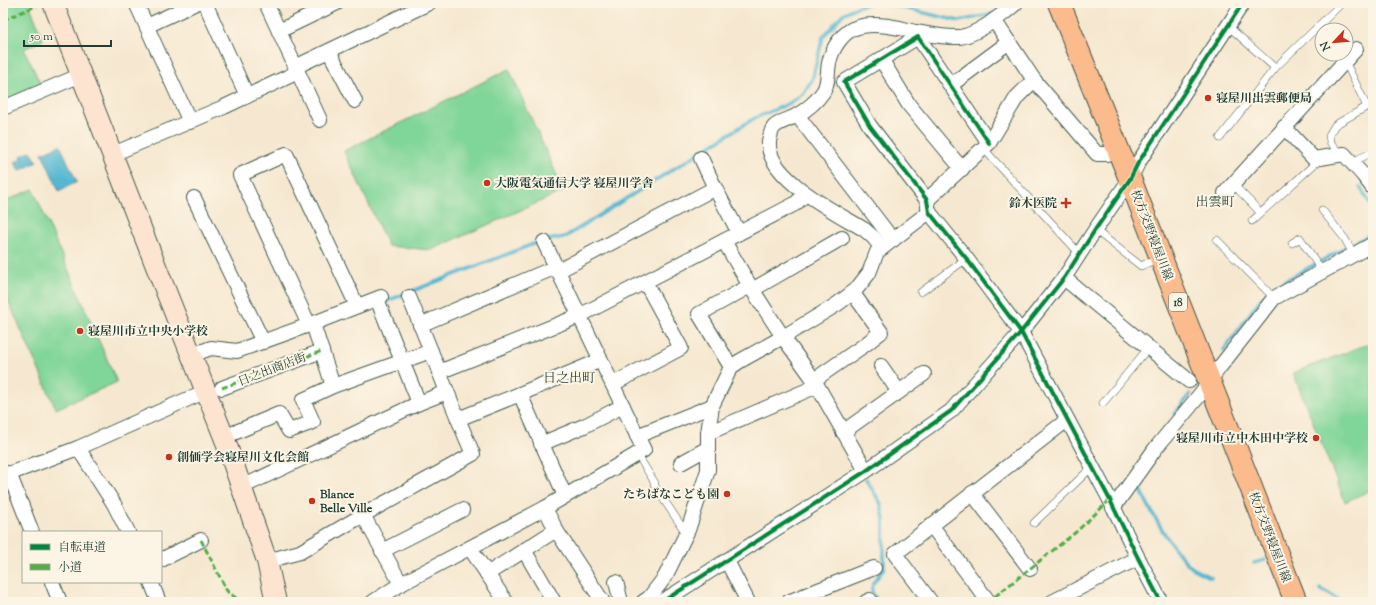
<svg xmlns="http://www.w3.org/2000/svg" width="1376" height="605" font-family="'Sorts Mill Goudy','Noto Serif JP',serif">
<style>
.green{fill:#80d598;stroke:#508966}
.water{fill:#54b7d2;stroke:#3a7a83}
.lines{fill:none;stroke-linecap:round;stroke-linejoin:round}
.stream{stroke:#54b7d2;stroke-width:3.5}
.lane-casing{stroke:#3f574b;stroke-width:8}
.street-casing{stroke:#3f574b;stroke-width:16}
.secondary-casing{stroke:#3f574b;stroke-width:22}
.primary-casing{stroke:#3f574b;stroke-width:24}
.lane{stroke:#fff;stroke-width:7}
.street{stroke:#fff;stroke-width:14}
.secondary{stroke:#fde4d1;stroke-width:20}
.primary{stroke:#fbbb8d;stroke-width:22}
.quiet{stroke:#52ad45;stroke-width:3;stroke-dasharray:6 3;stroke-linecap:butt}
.cycleway-casing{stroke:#fcf5e5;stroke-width:6}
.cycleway{stroke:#00873e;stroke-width:4}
.poi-dot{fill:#c8321e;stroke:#fcf5e5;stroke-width:1.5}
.labels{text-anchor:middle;stroke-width:4;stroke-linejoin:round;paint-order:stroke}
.shield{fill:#fcf5e5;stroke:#617469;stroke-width:1}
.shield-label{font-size:11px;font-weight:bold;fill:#1f3d34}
.poi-label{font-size:12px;font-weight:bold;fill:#1f3d34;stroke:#fcf5e5;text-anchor:start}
.street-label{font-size:12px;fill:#1f3d34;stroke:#fcf5e5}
.neighbourhood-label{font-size:13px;fill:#1f3d34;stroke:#fcf5e5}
</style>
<rect width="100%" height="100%" fill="#fcf5e5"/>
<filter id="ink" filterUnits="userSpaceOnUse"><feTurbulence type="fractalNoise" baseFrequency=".025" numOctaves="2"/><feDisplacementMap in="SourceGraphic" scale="8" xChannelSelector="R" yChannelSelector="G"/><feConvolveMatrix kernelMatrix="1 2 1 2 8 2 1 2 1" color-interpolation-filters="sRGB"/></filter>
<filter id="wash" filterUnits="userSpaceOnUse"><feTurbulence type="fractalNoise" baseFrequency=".012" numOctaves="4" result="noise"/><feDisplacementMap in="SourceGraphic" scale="16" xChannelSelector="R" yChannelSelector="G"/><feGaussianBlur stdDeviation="0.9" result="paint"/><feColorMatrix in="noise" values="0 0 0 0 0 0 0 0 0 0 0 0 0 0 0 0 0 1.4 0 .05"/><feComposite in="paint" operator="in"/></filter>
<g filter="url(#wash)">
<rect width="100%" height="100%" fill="#f6e8d0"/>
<g class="green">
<path d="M3 3H29L43 40 24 49 42 87 3 103Z"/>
<path d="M509 69 564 191 431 250 388 246 344 151Z"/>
<path d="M33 189 117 382 56 409 3 289V202Z"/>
<path d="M1373 342V489L1345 502 1293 373Z"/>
</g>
<g class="water">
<path d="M60 145 77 182 59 191 42 153Z"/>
<path d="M31 151 37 162 19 171 15 162 22 159 21 156Z"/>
</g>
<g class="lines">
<g class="stream">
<path d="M882 3 959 21 993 14"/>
<path d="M998 10 1004 3"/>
<path d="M1360 187 1373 208"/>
<path d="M547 240 565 237 753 119 790 103 804 93 812 80 823 37 843 14 859 6 872 3"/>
<path d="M384 302 541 241"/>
<path d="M1224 350 1259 301 1275 286 1373 233"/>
<path d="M1175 414 1190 394"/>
<path d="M866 479 881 504 884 519V568L874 582 872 588V593L879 602"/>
<path d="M1137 482C1149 508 1167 542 1187 563 1193 570 1202 574 1211 577"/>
<path d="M1254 563 1265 560"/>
<path d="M1320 589 1343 602"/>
</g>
</g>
</g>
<g filter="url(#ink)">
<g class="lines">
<g class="lane-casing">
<g id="lane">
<path d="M1228 26 1275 68"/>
<path d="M1345 61 1367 107"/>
<path d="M1220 138 1275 68 1341 4"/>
<path d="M983 148 1079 253"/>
<path d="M1340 154 1330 142 1329 135 1335 125 1373 103"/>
<path d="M1352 162 1373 152"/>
<path d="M1233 184 1261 213"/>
<path d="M1322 210 1345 239 1353 254"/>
<path d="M1252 221 1320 159"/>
<path d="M1095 230 1141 266 1159 258"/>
<path d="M1217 240 1274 298"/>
<path d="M1292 243 1300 238 1322 271"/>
<path d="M921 292 966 259"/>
<path d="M1103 403 1149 347"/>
<path d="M637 454 655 483 654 485 686 533"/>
<path d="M1034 523 1092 467"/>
</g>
</g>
<g class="street-casing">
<g id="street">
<path d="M136 3 190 122"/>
<path d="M205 3 247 96"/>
<path d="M266 3 320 120"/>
<path d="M994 20 1034 80"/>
<path d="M147 26 196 3"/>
<path d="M279 31 337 3"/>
<path d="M915 32C929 34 944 38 958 37 974 37 1004 14 1016 3"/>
<path d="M329 51 355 101"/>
<path d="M881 59 909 105 962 169"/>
<path d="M295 67 429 3"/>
<path d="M951 85 1009 42"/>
<path d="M3 108 81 75"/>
<path d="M797 115 893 240"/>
<path d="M1284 127 1314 159 1344 154 1363 175 1373 188"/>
<path d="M989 143 918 37 844 82 870 126 927 200 929 212 966 258 1021 332 1110 500 1138 558 1161 602"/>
<path d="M113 154 224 107 298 72"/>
<path d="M701 158 715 188 739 233"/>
<path d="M1225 193 1356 49"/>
<path d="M194 198 263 342"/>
<path d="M927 200 989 143 1017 97 1034 80 1097 154H1107L1118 150"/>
<path d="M724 241 750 286 783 337 814 380 866 471"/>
<path d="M882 248 873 237 865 230C838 213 765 178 769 141 770 137 771 130 774 127 779 122 790 119 796 116 806 110 817 101 823 92 829 83 827 73 829 63 832 48 843 31 858 27 873 22 900 27 915 32L918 37"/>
<path d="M558 271 715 188"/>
<path d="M1064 278 1189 381"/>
<path d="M752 290 842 238"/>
<path d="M377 299 419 403"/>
<path d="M313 324 333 386"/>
<path d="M309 325 240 175 286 154 357 306"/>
<path d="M420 325 556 267"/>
<path d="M192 355 211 348 237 351 309 325 381 297"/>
<path d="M881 366 899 392"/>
<path d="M731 367 699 314 750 286"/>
<path d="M439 372 579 316 795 204 806 194"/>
<path d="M814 380 866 344 881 332 852 292"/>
<path d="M613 384 681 348 645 282"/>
<path d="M222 388 322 351"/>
<path d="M520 394 565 496"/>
<path d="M458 419 520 394 601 360"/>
<path d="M843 432 924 374"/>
<path d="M708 433 817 386"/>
<path d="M637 436 712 406"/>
<path d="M224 437 279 414 289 431 313 422 303 400 333 386 431 351"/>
<path d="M541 444 584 426 623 406"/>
<path d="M78 448 114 504 128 532"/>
<path d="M681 463 708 448"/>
<path d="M9 473 32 532"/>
<path d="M3 476 78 448 206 391"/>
<path d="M242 487 419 403 447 392"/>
<path d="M972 493 1030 569"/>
<path d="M545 508 556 530 603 602"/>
<path d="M1113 508 1155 449 1202 392 1219 368 1274 298 1373 244"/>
<path d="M363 515 401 584"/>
<path d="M931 525 989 602"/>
<path d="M470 548 506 602"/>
<path d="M524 550 554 602"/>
<path d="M382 551 462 510"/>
<path d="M161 560 201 540"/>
<path d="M267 561 300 552 363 515 473 454C450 402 431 349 409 297"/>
<path d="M727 561 748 602"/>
<path d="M487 574 556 530"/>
<path d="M52 582 60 602"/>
<path d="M151 582 159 602"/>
<path d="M616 582 621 602"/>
<path d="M373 602 401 584 545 508 644 450 544 242"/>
<path d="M643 602 649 598 665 577 688 530 708 470V433L712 406 731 367 740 361 783 337 836 305 855 291 869 273 877 252 929 212"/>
<path d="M662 602 866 471 951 411 1021 332 1064 278 1095 230 1130 179 1138 163 1243 3"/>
<path d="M788 602 874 568"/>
<path d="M866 602 870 600"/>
<path d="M931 602 895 554 1067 420"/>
<path d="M1052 602 1138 558"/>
</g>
</g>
<g class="secondary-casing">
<path id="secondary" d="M53 3 161 279 224 437 267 561 276 602"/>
</g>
<g class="primary-casing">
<path id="primary" d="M1059 3 1130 179 1296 602"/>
</g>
<use href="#lane" class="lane"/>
<use href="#street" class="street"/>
<use href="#secondary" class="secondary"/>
<use href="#primary" class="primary"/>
<g class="quiet">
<path d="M1341 4 1343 3"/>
<path d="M3 20 43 3"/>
<path d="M222 388 322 351"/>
<path d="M201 540 227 591 241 602"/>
<path d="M988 602 1076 532 1110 500"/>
</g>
<g class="cycleway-casing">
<g id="cycleway">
<path d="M989 143 918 37 844 82 870 126 927 200 929 212 966 258 1021 332 1110 500 1138 558 1161 602"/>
<path d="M662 602 866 471 951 411 1021 332 1064 278 1095 230 1130 179 1138 163 1243 3"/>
</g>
</g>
<use href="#cycleway" class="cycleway"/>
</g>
</g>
<g class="poi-dot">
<circle cx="1208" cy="98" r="4"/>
<circle cx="487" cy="183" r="4"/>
<path d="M1064 197h4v4h4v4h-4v4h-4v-4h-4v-4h4z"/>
<circle cx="80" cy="331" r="4"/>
<circle cx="1316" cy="438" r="4"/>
<circle cx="169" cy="457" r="4"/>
<circle cx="727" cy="494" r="4"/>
<circle cx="312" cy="501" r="4"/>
</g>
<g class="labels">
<rect class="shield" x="1169" y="293" width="18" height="18" rx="3"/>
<g class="shield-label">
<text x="1178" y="306">18</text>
</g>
<g class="poi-label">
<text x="1216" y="102">寝屋川出雲郵便局</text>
<text x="495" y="187">大阪電気通信大学 寝屋川学舎</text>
<text x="1057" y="207" text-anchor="end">鈴木医院</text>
<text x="88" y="335">寝屋川市立中央小学校</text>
<text x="1308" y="442" text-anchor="end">寝屋川市立中木田中学校</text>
<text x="177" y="461">創価学会寝屋川文化会館</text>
<text x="320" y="498">Blance<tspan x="320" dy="14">Belle Ville</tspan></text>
<text x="719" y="498" text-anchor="end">たちばなこども園</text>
</g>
<g class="street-label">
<text transform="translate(1152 235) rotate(69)" y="4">枚方交野寝屋川線</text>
<text transform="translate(272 369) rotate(-21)" y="4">日之出商店街</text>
<text transform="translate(1270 537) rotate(69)" y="4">枚方交野寝屋川線</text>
</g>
<g class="neighbourhood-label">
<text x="1215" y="206">出雲町</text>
<text x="569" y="382">日之出町</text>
</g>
</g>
<rect width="1376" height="605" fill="none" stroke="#fcf5e5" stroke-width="16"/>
<rect x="22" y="531" width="140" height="52" fill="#fcf5e5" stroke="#a4ab9e"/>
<rect x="30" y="544" width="20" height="6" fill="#00873e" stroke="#a4ab9e"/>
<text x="58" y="551" font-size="12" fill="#1f3d34">自転車道</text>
<rect x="30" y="564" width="20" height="6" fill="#52ad45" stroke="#a4ab9e"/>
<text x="58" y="571" font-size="12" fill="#1f3d34">小道</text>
<g transform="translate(1334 42) rotate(244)"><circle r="19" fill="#fcf5e5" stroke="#a4ab9e"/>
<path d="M0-3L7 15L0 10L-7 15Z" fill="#c8321e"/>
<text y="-6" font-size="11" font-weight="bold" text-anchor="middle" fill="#1f3d34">N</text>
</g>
<path d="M24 40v6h87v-6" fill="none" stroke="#1f3d34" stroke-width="2"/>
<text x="30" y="40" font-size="12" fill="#1f3d34" stroke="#fcf5e5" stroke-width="3" paint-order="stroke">50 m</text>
</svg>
